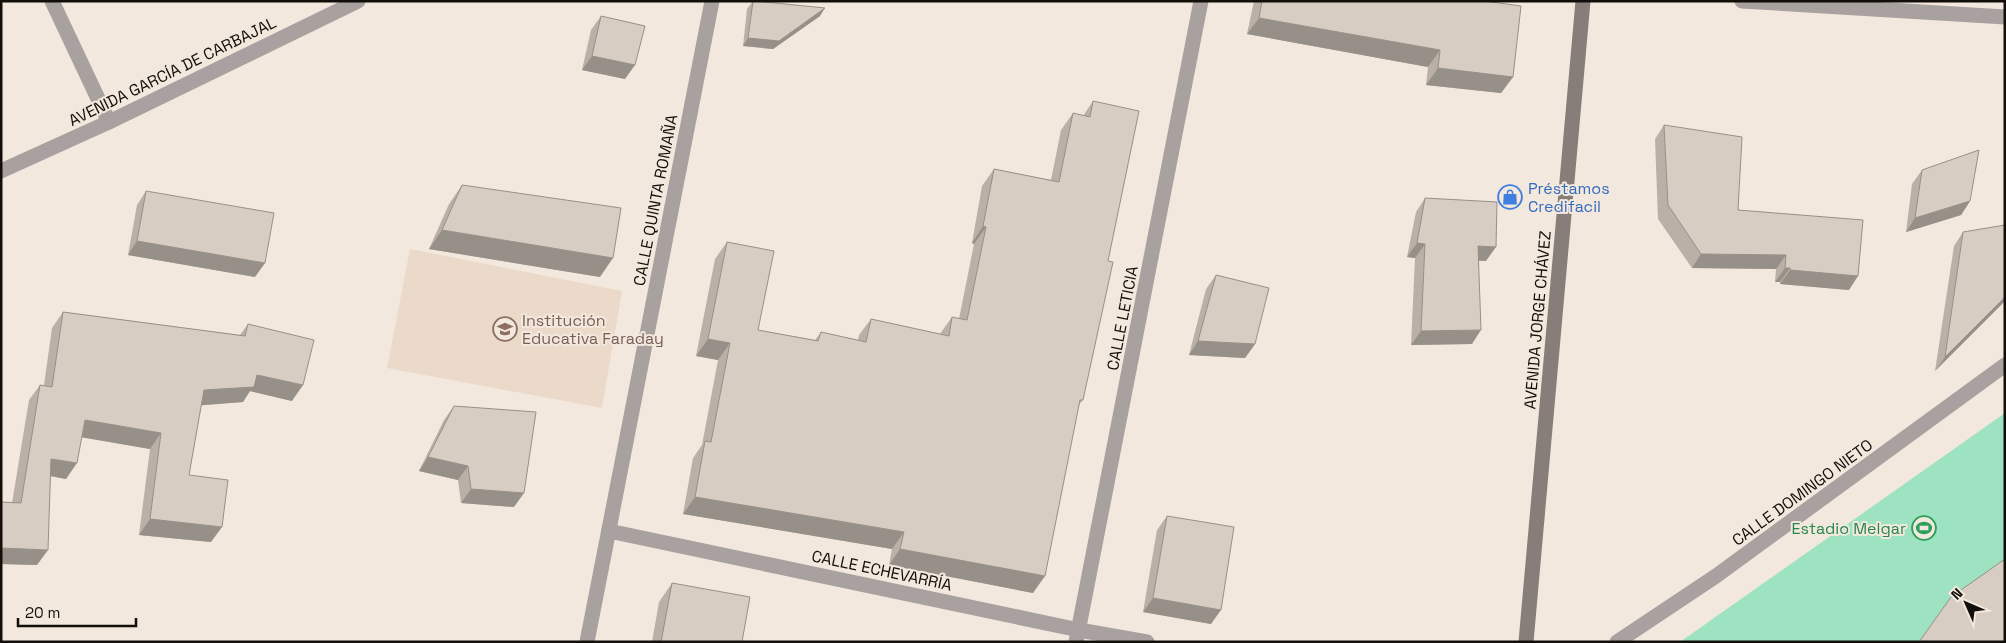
<svg xmlns="http://www.w3.org/2000/svg" width="2006" height="643" font-family="'Space Grotesk',sans-serif">
<style>
.built{fill:#ebdaca}
.grass{fill:#9de2c1}
.lines{fill:none;stroke-linecap:round;stroke-linejoin:round}
.minor{stroke:#a8a19f;stroke-width:15}
.tertiary{stroke:#a8a19f;stroke-width:15}
.secondary{stroke:#877e7a;stroke-width:15}
.wall{fill:#bab0a7}
.shaded-wall{fill:#979088}
.building{fill:#d8cdc2;stroke:#979088}
.labels{text-anchor:middle;stroke-width:4;stroke-linejoin:round;paint-order:stroke}
.street-label{font-size:16px;fill:#120f0b;stroke:#f3e8dd}
.shop-label{font-size:16px;fill:#366cbe;stroke:#f3e8dd;text-anchor:start}
.education-label{font-size:16px;fill:#785e54;stroke:#f3e8dd;text-anchor:start}
.leisure-label{font-size:16px;fill:#27864d;stroke:#f3e8dd;text-anchor:end}
</style>
<rect width="100%" height="100%" fill="#f3e8dd"/>
<path class="built" d="M410 249 622 291 602 408 387 368Z"/>
<path class="grass" d="M2005 413V642H1680Z"/>
<g class="lines">
<g class="minor">
<path d="M1742 1 2005 17"/>
<path d="M1 171 109 122"/>
<path d="M609 531 1079 630 1147 642"/>
<path d="M587 642 712 1"/>
<path d="M1076 642 1201 1"/>
<path d="M1617 642 1716 576 2005 365"/>
</g>
<path class="tertiary" d="M52 1 109 122 358 1"/>
<path class="secondary" d="M1526 642 1583 1"/>
</g>
<g class="wall">
<path d="M753 1 820 16 773 49 743 46 747 9Z"/>
<path d="M1254 1H1484L1513 77 1501 93 1426 85 1428 67 1247 34Z"/>
<path d="M601 16 625 79 582 70 591 30Z"/>
<path d="M1093 101 1108 261 1083 400 1078 406 1033 593 889 565 892 549 683 514 693 458 702 445 718 360 696 356 715 259 727 242 758 330 815 340 821 332 858 340 859 335 871 319 940 334 952 317 959 319 974 244 972 243 982 186 994 169 1051 180 1061 130 1073 113 1083 116Z"/>
<path d="M1664 125 1738 210 1849 290 1780 284V282H1775L1776 269 1692 268 1658 219 1655 139Z"/>
<path d="M1922 170 1970 201 1961 215 1906 232 1912 184Z"/>
<path d="M462 185 600 277 429 249 449 204Z"/>
<path d="M146 191 255 277 128 255 137 205Z"/>
<path d="M1425 198 1486 261H1478L1472 344 1411 345 1415 258 1407 257 1416 212Z"/>
<path d="M1963 232 2005 301 1935 371 1954 246Z"/>
<path d="M1216 275 1255 344 1245 358 1189 355 1206 289Z"/>
<path d="M63 312 240 335 248 324 292 401 250 391 243 402 201 405 189 475 211 542 139 535 150 449 82 437 66 479 50 476 37 565 1 564V502L12 503 29 400 40 385H44L52 328Z"/>
<path d="M454 406 514 507 461 503 458 480 419 471 444 420Z"/>
<path d="M1167 516 1211 624 1143 612 1157 530Z"/>
<path d="M672 583 742 642H652L659 602Z"/>
</g>
<g class="shaded-wall">
<path d="M825 8 820 16 773 49 743 46 748 38Z"/>
<path d="M1259 18 1440 50 1428 67 1247 34Z"/>
<path d="M592 56 635 65 625 79 582 70Z"/>
<path d="M1438 68 1513 77 1501 93 1426 85Z"/>
<path d="M1970 201 1961 215 1906 232 1915 218Z"/>
<path d="M983 226 986 227 974 244 972 243Z"/>
<path d="M442 230 613 258 600 277 429 249Z"/>
<path d="M137 241 265 263 255 277 128 255Z"/>
<path d="M1417 243 1425 244 1415 258 1407 257Z"/>
<path d="M1478 246 1496 247 1486 261 1468 260Z"/>
<path d="M1701 254 1786 255 1776 269 1692 268Z"/>
<path d="M1785 268H1790L1780 282H1775Z"/>
<path d="M1790 270 1858 276 1849 290 1780 284Z"/>
<path d="M2005 297V301L1935 371 1945 357Z"/>
<path d="M1481 330 1472 344 1411 345 1421 331Z"/>
<path d="M708 339 730 343 718 360 696 356Z"/>
<path d="M1198 341 1255 344 1245 358 1189 355Z"/>
<path d="M257 375 303 385 292 401 250 391 243 402 193 406 204 390Z"/>
<path d="M85 420 161 433 150 449 74 436Z"/>
<path d="M428 457 468 466 458 480 419 471Z"/>
<path d="M51 459 77 463 66 479 40 474Z"/>
<path d="M471 489 524 493 514 507 461 503Z"/>
<path d="M695 497 904 532 892 549 683 514Z"/>
<path d="M150 519 222 527 211 542 139 535Z"/>
<path d="M1 548 48 550 37 565 1 564Z"/>
<path d="M900 549 1045 576 1033 593 889 565Z"/>
<path d="M1153 598 1221 610 1211 624 1143 612Z"/>
</g>
<g class="building">
<path d="M753 1H755L825 8 779 41 748 38Z"/>
<path d="M1262 1H1484L1521 6 1513 77 1438 68 1440 50 1259 18Z"/>
<path d="M601 16 645 26 635 65 592 56Z"/>
<path d="M1093 101 1139 111 1108 261 1113 262 1083 400H1080L1045 576 900 549 904 532 695 497 705 441 711 442 730 343 708 339 727 242 774 251 758 330 818 341 821 332 866 342 871 319 949 336 952 317 967 320 986 227 983 226 994 169 1059 182 1073 113 1090 117Z"/>
<path d="M1664 125 1742 137 1738 210 1863 220 1858 276 1790 270V268H1785L1786 255 1701 254 1668 205Z"/>
<path d="M1979 150 1970 201 1915 218 1922 170Z"/>
<path d="M462 185 621 208 613 258 442 230Z"/>
<path d="M146 191 274 213 265 263 137 241Z"/>
<path d="M1425 198 1497 202 1496 247 1478 246 1481 330 1421 331 1425 244 1417 243Z"/>
<path d="M2005 225V297L1945 357 1963 232Z"/>
<path d="M1216 275 1269 288 1255 344 1198 341Z"/>
<path d="M63 312 245 336 248 324 314 340 303 385 257 375 254 387 204 390 189 475 228 480 222 527 150 519 161 433 85 420 77 463 51 459 48 550 1 548V502L21 503 40 385 52 387Z"/>
<path d="M454 406 536 412 524 493 471 489 468 466 428 457Z"/>
<path d="M1167 516 1234 527 1221 610 1153 598Z"/>
<path d="M2005 559V642H1919L1951 597Z"/>
<path d="M672 583 750 597 742 642H661Z"/>
</g>
<defs>
<g id="shop-ring" transform="scale(1.25)"><circle r="9.5" fill="#f3e8dd" stroke="#3f7fe0" stroke-width="1.5"/><path d="M-5-2.5h2.3a2.7 3.5 0 0 1 5.4 0H5L5.5 6h-11ZM-1.5-2.5h3a1.5 2.3 0 0 0-3 0Z" fill="#3f7fe0"/></g>
<g id="school-ring" transform="scale(1.25)"><circle r="9.5" fill="#f3e8dd" stroke="#8d6e63" stroke-width="1.5"/><path d="M0-5L7-2L0 1L-7-2ZM-4 1L0 2.5L4 1V4Q0 6-4 4Z" fill="#8d6e63"/></g>
<g id="stadium-ring" transform="scale(1.25)"><circle r="9.5" fill="#f3e8dd" stroke="#2e9e5b" stroke-width="1.5"/><path d="M0-5a6.5 5 0 1 0 0 10a6.5 5 0 1 0 0-10ZM-3.5-1.8h7v3.6h-7Z" fill="#2e9e5b"/></g>
</defs>
<g fill-rule="evenodd">
<use href="#shop-ring" x="1510" y="197"/>
<use href="#school-ring" x="505" y="329"/>
<use href="#stadium-ring" x="1924" y="528"/>
</g>
<g class="labels">
<g class="street-label">
<text transform="translate(172 71) rotate(-26)" y="6">AVENIDA GARCÍA DE CARBAJAL</text>
<text transform="translate(655 200) rotate(-79)" y="6">CALLE QUINTA ROMAÑA</text>
<text transform="translate(1122 318) rotate(-79)" y="6">CALLE LETICIA</text>
<text transform="translate(1537 320) rotate(-85)" y="6">AVENIDA JORGE CHÁVEZ</text>
<text transform="translate(1802 492) rotate(-36)" y="6">CALLE DOMINGO NIETO</text>
<text transform="translate(882 570) rotate(12)" y="6">CALLE ECHEVARRÍA</text>
</g>
<g class="shop-label">
<text x="1528" y="194">Préstamos<tspan x="1528" dy="18">Credifacil</tspan></text>
</g>
<g class="education-label">
<text x="522" y="326">Institución<tspan x="522" dy="18">Educativa Faraday</tspan></text>
</g>
<g class="leisure-label">
<text x="1906" y="534">Estadio Melgar</text>
</g>
</g>
<rect width="2006" height="643" fill="none" stroke="#120f0b" stroke-width="5"/>
<g transform="translate(1966 603) rotate(315)" stroke="#f3e8dd" stroke-width="4" paint-order="stroke">
<path d="M0-4L9 19L0 12L-9 19Z" fill="#120f0b"/>
<text y="-8" font-size="14" font-weight="bold" text-anchor="middle" fill="#120f0b">N</text>
</g>
<path d="M18 618v8h118v-8" fill="none" stroke="#120f0b" stroke-width="2.5"/>
<text x="25" y="618" font-size="15" fill="#120f0b" stroke="#f3e8dd" stroke-width="4" paint-order="stroke">20 m</text>
</svg>
